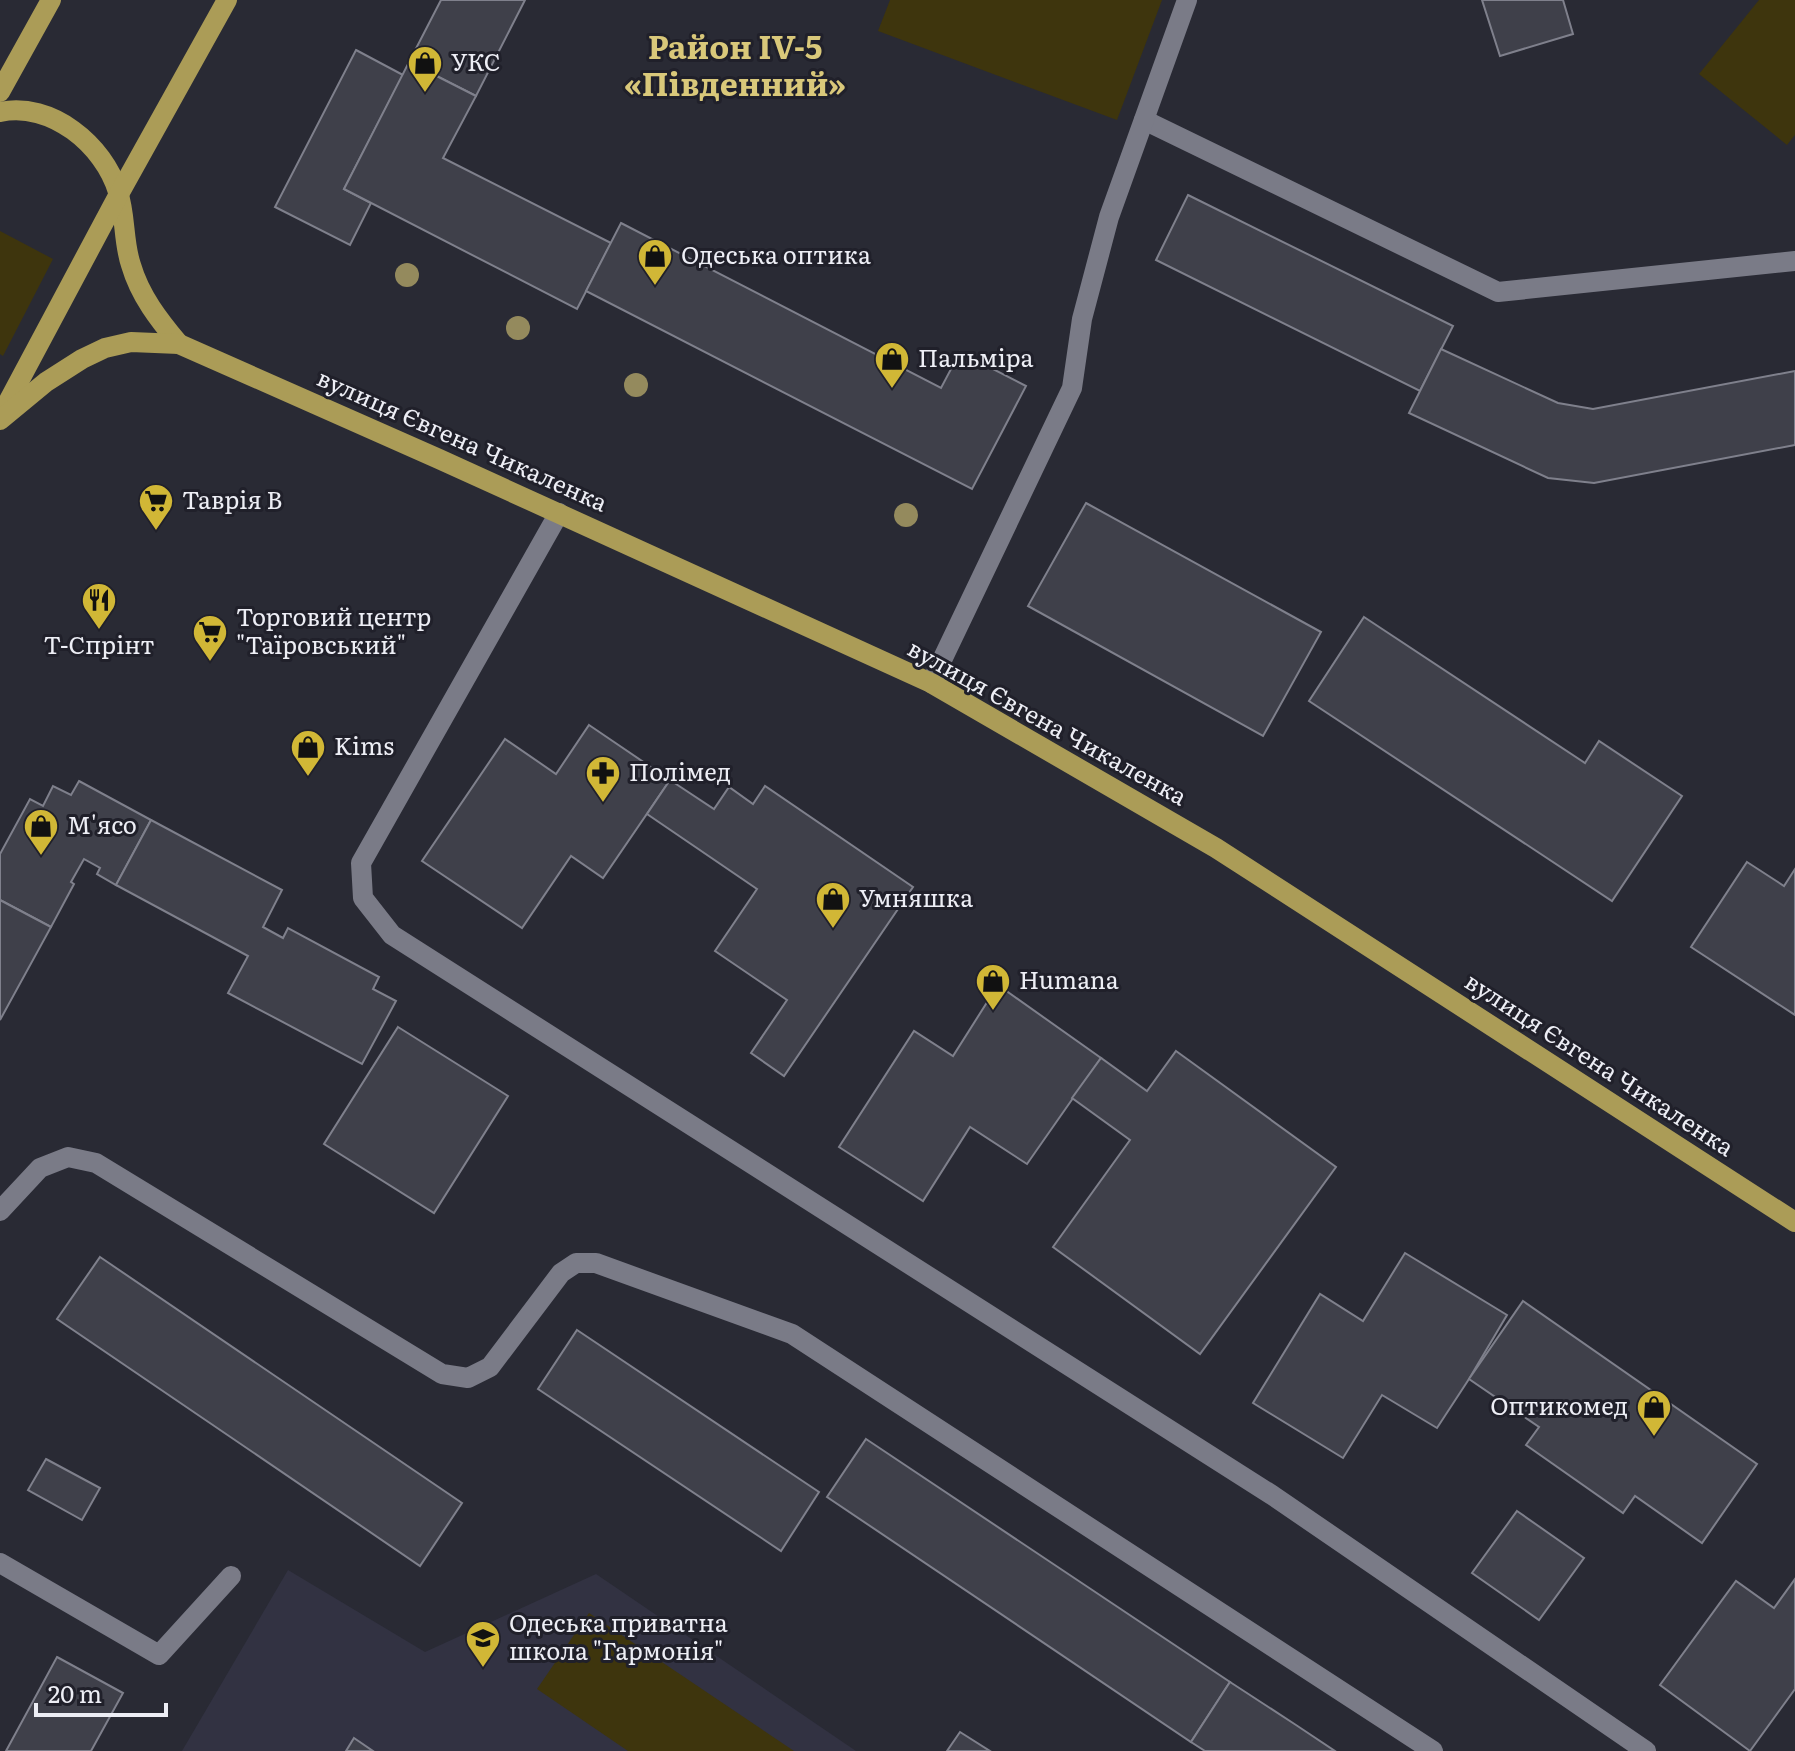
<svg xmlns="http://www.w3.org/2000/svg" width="1795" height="1751" font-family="Literata,serif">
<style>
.built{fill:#323242}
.green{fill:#3e350d}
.building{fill:#3f404a;stroke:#7f808c;stroke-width:2}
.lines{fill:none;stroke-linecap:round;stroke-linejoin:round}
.minor{stroke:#7a7b87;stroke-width:20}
.major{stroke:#ab9c57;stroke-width:20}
.tree{fill:#948a5d}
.labels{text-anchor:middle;stroke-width:6;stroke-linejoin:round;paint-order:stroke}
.poi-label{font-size:24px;fill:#edeef5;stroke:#20202a;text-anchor:start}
.street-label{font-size:24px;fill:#edeef5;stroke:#20202a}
.district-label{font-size:32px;font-weight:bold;fill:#d9c87a;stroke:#20202a}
</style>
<rect width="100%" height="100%" fill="#292a34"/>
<path class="built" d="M288 1570 425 1652 596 1574 856 1751H182Z"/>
<g class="green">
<path d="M890 0H1162L1117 120 878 31Z"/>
<path d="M1759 0H1795V135L1787 145 1699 74Z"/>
<path d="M0 231 53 259 3 356 0 354Z"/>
<path d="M589 1613 794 1751H628L537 1689Z"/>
</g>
<g class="building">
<path d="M441 0H525L476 96 409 62Z"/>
<path d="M1482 0H1563L1573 34 1500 56Z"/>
<path d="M356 50 403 75 344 189 371 203 350 245 275 207Z"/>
<path d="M409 62 476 96 443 158 611 243 577 309 344 189Z"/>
<path d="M1188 195 1453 326 1420 391 1156 260Z"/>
<path d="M621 223 941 388 960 352 1026 386 972 489 586 291Z"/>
<path d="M1441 349 1558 403 1593 409 1795 371V445L1594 483 1548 478 1409 413Z"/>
<path d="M1086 503 1321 632 1263 736 1028 606Z"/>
<path d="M1364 617 1585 763 1599 741 1682 796 1612 901 1309 701Z"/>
<path d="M589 725 670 780 603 878 571 856 522 928 422 861 505 739 556 774Z"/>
<path d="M670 780 714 809 729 787 753 804 765 786 913 887 784 1076 751 1053 787 1000 715 951 757 889 647 814Z"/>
<path d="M79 781 151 820 116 885 97 874 100 868 84 859 71 882 74 884 51 927 0 900V854L30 799 43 806 53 786 71 795Z"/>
<path d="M151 820 282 890 263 927 283 938 288 928 379 977 373 989 396 1001 362 1064 228 993 248 956 116 885Z"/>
<path d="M1747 862 1784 886 1795 869V1015L1691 947Z"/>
<path d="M0 900 51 927 0 1020Z"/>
<path d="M998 985 1101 1058 1027 1164 970 1127 923 1201 839 1147 914 1031 953 1056Z"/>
<path d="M398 1027 508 1096 434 1213 324 1144Z"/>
<path d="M1176 1051 1336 1167 1200 1354 1053 1247 1130 1140 1072 1098 1101 1058 1147 1091Z"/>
<path d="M1405 1253 1507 1315 1469 1379 1437 1428 1382 1395 1343 1458 1253 1403 1320 1294 1363 1321Z"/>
<path d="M100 1257 462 1503 420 1566 57 1319Z"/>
<path d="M1523 1301 1757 1464 1702 1543 1635 1496 1623 1513 1526 1445 1539 1427 1469 1379Z"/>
<path d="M577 1330 819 1492 781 1551 538 1389Z"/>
<path d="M866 1439 1230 1682 1191 1742 827 1497Z"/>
<path d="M46 1459 100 1488 82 1520 28 1490Z"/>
<path d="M1517 1511 1584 1558 1539 1620 1472 1573Z"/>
<path d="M1795 1579V1689L1750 1751 1660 1685 1736 1581 1774 1608Z"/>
<path d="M57 1657 123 1693 91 1751H6Z"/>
<path d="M1230 1682 1296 1725 1335 1751H1205L1191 1742Z"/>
<path d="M960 1732 990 1751H947Z"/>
<path d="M354 1738 373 1751H346Z"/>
</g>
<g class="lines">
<g class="minor">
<path d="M1144 120 1498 292 1795 261"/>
<path d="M559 513 361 863 363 898 392 935 1272 1495 1646 1751"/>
<path d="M931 683 1072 388 1082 319 1109 217 1187 0"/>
<path d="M0 1211 40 1168 68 1157 96 1163 442 1374 468 1378 490 1367 561 1273 576 1263H596L792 1334 1433 1751"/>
<path d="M0 1563 159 1655 231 1576"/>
</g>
<g class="major">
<path d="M0 92 51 0"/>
<path d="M0 112C51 101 104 145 118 192 126 216 123 242 131 265 140 296 159 320 179 344"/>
<path d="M1 415 119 194 227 0"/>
<path d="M0 420 46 382 82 359 105 348 131 342 179 344 439 459 931 683 1216 848 1795 1222"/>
</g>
</g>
<g class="tree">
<circle cx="407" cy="275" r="12"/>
<circle cx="518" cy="328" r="12"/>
<circle cx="636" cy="385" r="12"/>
<circle cx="906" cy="515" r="12"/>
</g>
<defs>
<g id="shop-pin" transform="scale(1.8)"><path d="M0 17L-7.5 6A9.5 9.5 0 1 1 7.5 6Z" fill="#d1b736" stroke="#20202a"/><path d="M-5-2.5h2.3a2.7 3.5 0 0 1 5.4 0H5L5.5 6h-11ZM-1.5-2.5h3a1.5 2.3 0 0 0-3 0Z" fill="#111"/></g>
<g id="supermarket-pin" transform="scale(1.8)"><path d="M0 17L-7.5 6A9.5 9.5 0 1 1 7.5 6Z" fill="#d1b736" stroke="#20202a"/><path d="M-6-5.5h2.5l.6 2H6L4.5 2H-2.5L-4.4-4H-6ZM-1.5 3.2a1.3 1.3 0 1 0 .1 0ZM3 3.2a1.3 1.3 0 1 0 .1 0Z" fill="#111"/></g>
<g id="restaurant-pin" transform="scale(1.8)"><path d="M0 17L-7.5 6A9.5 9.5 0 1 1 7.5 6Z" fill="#d1b736" stroke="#20202a"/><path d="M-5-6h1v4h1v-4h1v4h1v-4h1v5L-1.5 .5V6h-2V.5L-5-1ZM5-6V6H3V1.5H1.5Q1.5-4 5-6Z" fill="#111"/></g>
<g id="pharmacy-pin" transform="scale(1.8)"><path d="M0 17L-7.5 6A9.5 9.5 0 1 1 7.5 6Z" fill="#d1b736" stroke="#20202a"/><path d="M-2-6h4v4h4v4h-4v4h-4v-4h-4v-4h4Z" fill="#111"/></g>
<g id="school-pin" transform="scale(1.8)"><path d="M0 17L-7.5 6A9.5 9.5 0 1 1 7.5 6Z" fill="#d1b736" stroke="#20202a"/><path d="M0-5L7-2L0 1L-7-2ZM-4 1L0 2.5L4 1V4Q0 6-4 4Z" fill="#111"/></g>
</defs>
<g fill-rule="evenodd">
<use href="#shop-pin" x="425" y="63"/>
<use href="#shop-pin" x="655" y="256"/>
<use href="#shop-pin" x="892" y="359"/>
<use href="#supermarket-pin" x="156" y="501"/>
<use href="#restaurant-pin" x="99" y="600"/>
<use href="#supermarket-pin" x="210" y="632"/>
<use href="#shop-pin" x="308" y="747"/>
<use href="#pharmacy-pin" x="603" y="773"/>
<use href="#shop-pin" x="41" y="826"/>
<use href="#shop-pin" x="833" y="899"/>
<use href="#shop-pin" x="993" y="981"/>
<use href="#shop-pin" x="1654" y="1407"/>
<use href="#school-pin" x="483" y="1638"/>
</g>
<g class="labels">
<g class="poi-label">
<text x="451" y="71">УКС</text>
<text x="681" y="264">Одеська оптика</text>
<text x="918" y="367">Пальміра</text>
<text x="182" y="509">Таврія В</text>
<text x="236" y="626">Торговий центр<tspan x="236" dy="28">"Таїровський"</tspan></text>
<text x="99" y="654" text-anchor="middle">Т-Спрінт</text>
<text x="334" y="755">Kims</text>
<text x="629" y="781">Полімед</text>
<text x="67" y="834">М'ясо</text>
<text x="859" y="907">Умняшка</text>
<text x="1019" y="989">Humana</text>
<text x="1628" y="1415" text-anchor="end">Оптикомед</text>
<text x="509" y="1632">Одеська приватна<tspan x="509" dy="28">школа "Гармонія"</tspan></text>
</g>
<g class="street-label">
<text transform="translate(462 441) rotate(24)" y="8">вулиця Євгена Чикаленка</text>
<text transform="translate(1047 723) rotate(29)" y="8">вулиця Євгена Чикаленка</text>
<text transform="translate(1599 1065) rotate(33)" y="8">вулиця Євгена Чикаленка</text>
</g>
<g class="district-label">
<text x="735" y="59">Район IV-5<tspan x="735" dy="37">«Південний»</tspan></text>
</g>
</g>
<path d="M36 1703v12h130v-12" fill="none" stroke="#edeef5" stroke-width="4"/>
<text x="48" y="1703" font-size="24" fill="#edeef5" stroke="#20202a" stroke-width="6" paint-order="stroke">20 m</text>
</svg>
